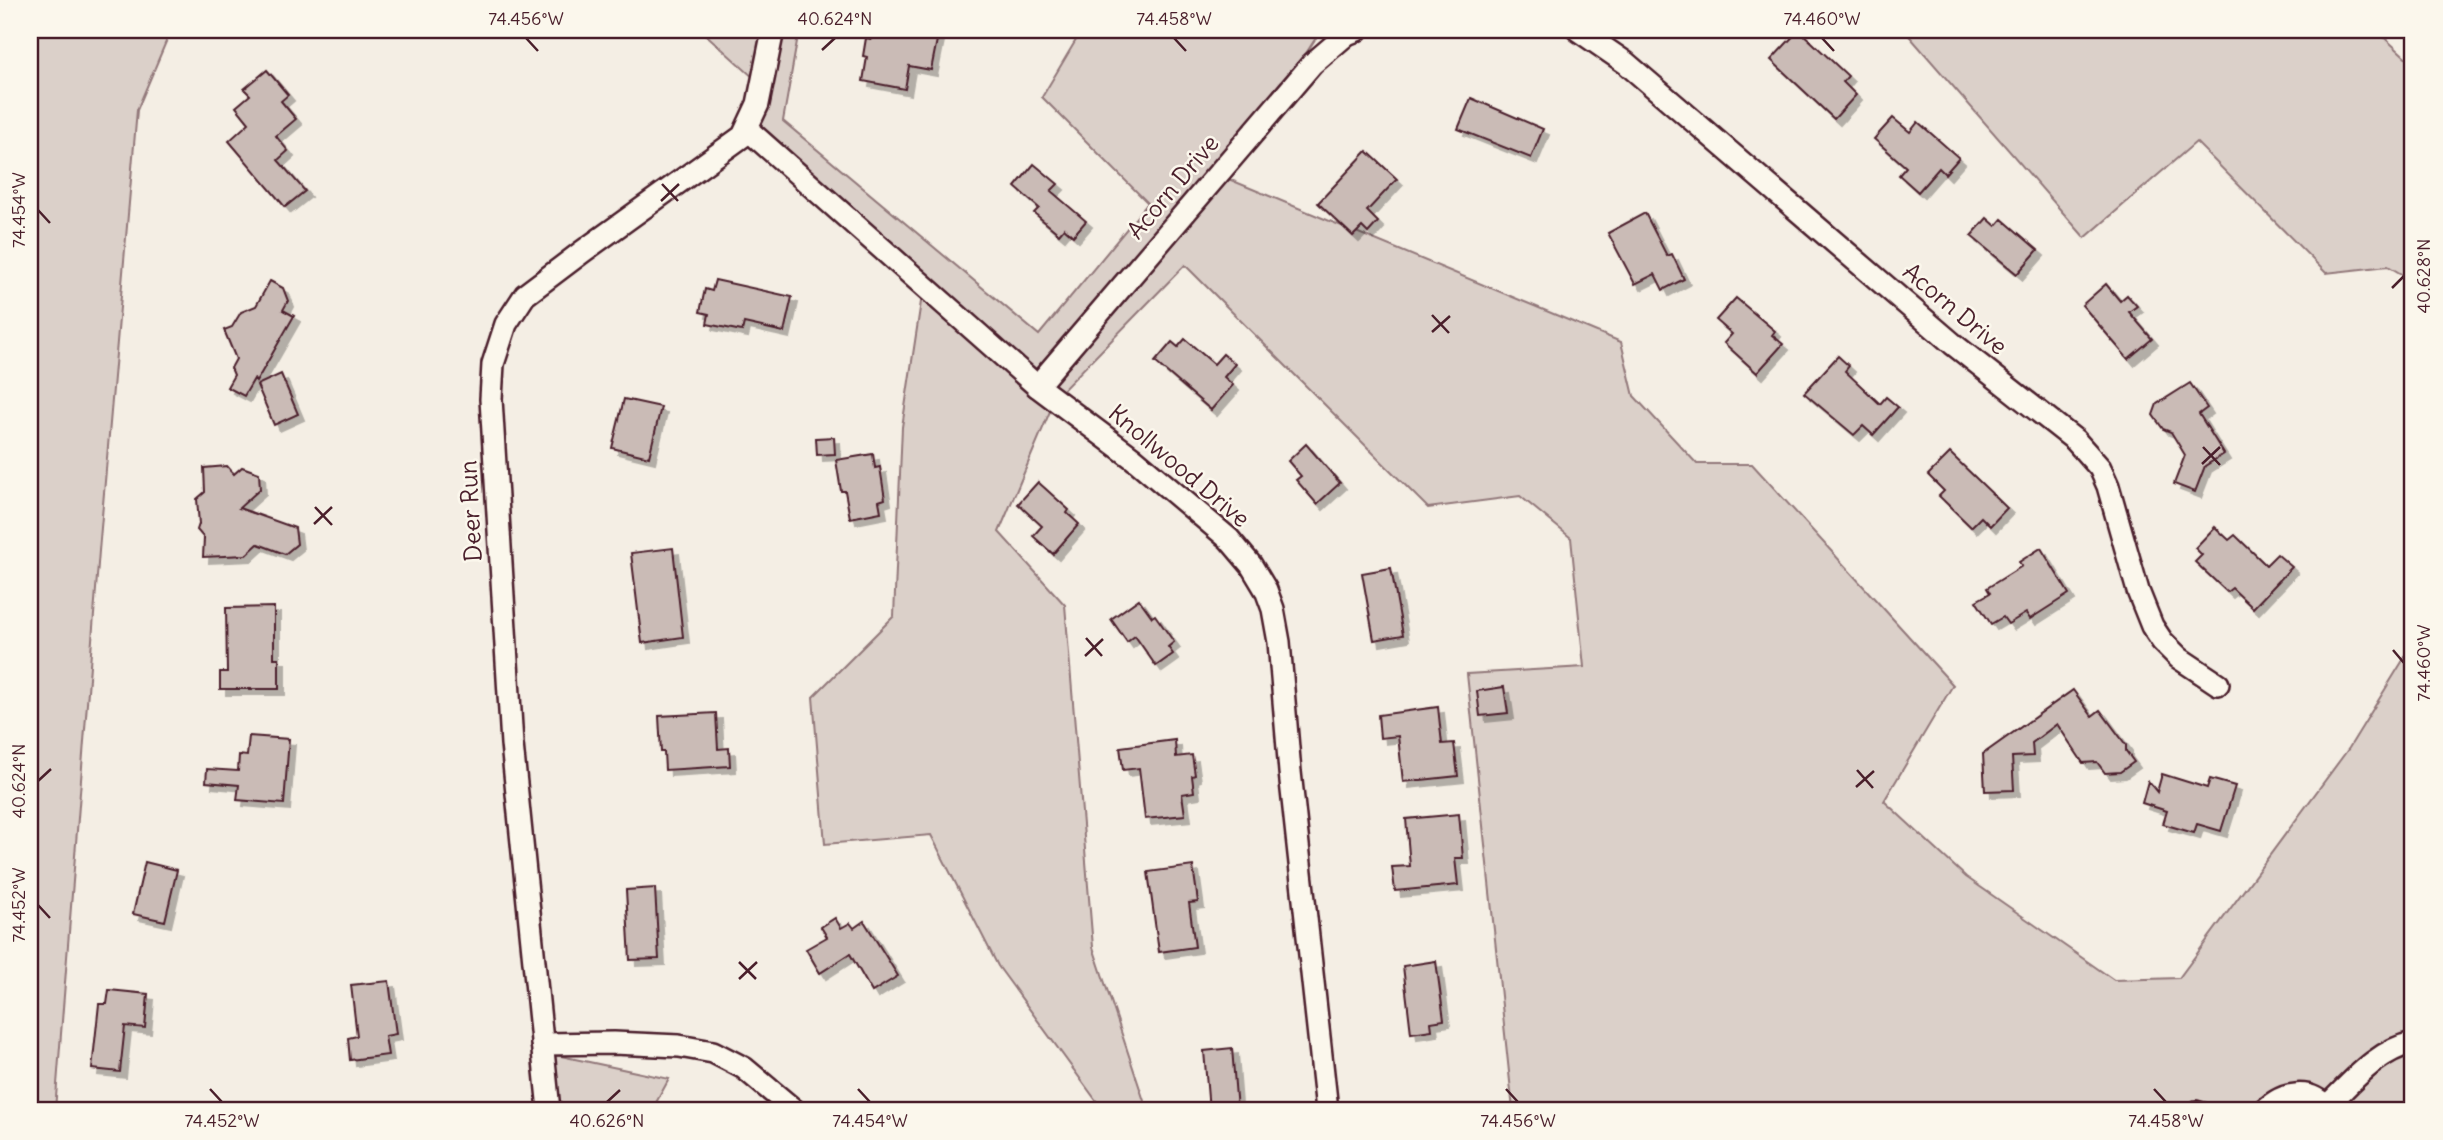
<svg xmlns="http://www.w3.org/2000/svg" width="2443" height="1140" font-family="Delius,sans-serif">
<style>
.green{fill:#dbd0c9;stroke:#92787a;stroke-width:2}
.building{fill:#cabbb6;stroke:#4a1f2b;stroke-width:2;filter:url(#shadow)}
.lines{fill:none;stroke-linecap:round;stroke-linejoin:round}
.lane-casing{stroke:#4a1f2b;stroke-width:16}
.street-casing{stroke:#4a1f2b;stroke-width:26}
.lane{stroke:#fbf7ec;stroke-width:10}
.street{stroke:#fbf7ec;stroke-width:21}
.ticks{fill:none;stroke:#4a1f2b;stroke-width:2.5}
.labels{text-anchor:middle;stroke-width:5;stroke-linejoin:round;paint-order:stroke}
.street-label{font-size:24px;fill:#4a1f2b;stroke:#fbf7ec}
.neatline{fill:none;stroke:#4a1f2b;stroke-width:2.5}
.ticks-label{font-size:18px;text-anchor:middle;fill:#4a1f2b}
</style>
<defs>
<filter id="shadow"><feDropShadow dx="6" dy="6" stdDeviation="0" flood-color="#0004"/></filter>
</defs>
<rect width="100%" height="100%" fill="#f4eee4"/>
<filter id="ink" filterUnits="userSpaceOnUse"><feTurbulence type="fractalNoise" baseFrequency=".0143" numOctaves="2"/><feDisplacementMap in="SourceGraphic" scale="14" xChannelSelector="R" yChannelSelector="G"/><feConvolveMatrix kernelMatrix="1 2 1 2 8 2 1 2 1" color-interpolation-filters="sRGB"/></filter>
<g filter="url(#ink)">
<g class="green">
<path d="M30 30H171L137 110 99 551 55 1110H30Z"/>
<path d="M701 30H799L783 121 1039 335 1148 203 1042 97 1082 30H1321L1226 178 1621 342 1634 396 1697 464H1752L1953 685 1884 801 1966 877 2114 980 2179 978 2349 748 2413 644V1110H1513L1467 674 1584 667 1571 538 1520 496 1428 508 1185 265 1056 397 999 532 1065 605 1093 947 1147 1110H1103L998 966 931 835 825 844 813 697 894 616 902 427 924 282 758 126 765 88Z"/>
<path d="M1904 30H2376L2413 64V281L2388 266 2326 273 2196 142 2085 238Z"/>
<path d="M542 1052 669 1079 652 1110H542Z"/>
</g>
<g class="building">
<path d="M873 30H939L931 70 909 66 905 89 863 81 867 57 863 56 866 38 871 39Z"/>
<path d="M1799 30 1848 76 1843 82 1856 95 1834 119 1771 60Z"/>
<path d="M267 70 288 95 281 101 296 119 276 136 288 151 278 160 305 191 285 207 229 141 249 123 236 107 250 95 244 89Z"/>
<path d="M1471 98 1543 129 1531 158 1458 129Z"/>
<path d="M1893 118 1910 132 1918 122 1959 158 1945 174 1939 168 1918 192 1899 175 1906 167 1874 139Z"/>
<path d="M1367 151 1397 179 1367 211 1378 222 1368 233 1362 227 1353 236 1318 203Z"/>
<path d="M1034 164 1058 184 1051 191 1086 221 1073 236 1064 228 1059 234 1034 213 1039 208 1015 187Z"/>
<path d="M1645 213 1667 256 1672 254 1684 279 1663 290 1655 274 1635 284 1608 233Z"/>
<path d="M1987 218 1996 226 2002 219 2038 250 2017 274 1971 236Z"/>
<path d="M715 280 792 297 784 332 744 323 742 331 707 324 709 314 700 312 705 289 712 291Z"/>
<path d="M270 281 283 288 288 301 283 310 294 316 256 382 254 379 244 396 227 387 234 375 231 368 236 359 224 330 232 327 241 312 256 306Z"/>
<path d="M2106 284 2120 301 2127 295 2137 306 2129 312 2152 339 2128 359 2082 305Z"/>
<path d="M1736 298 1775 331 1772 335 1783 344 1757 373 1724 343 1732 334 1716 320Z"/>
<path d="M1185 339 1214 364 1223 354 1235 364 1224 377 1233 385 1211 410 1155 362 1172 342 1178 347Z"/>
<path d="M1838 356 1849 366 1845 371 1880 404 1886 397 1898 407 1873 435 1863 426 1854 435 1804 393Z"/>
<path d="M281 374 298 414 274 425 257 385Z"/>
<path d="M2190 383 2207 408 2199 414 2224 454 2205 466 2195 492 2174 484 2185 455 2171 432 2163 429 2153 415 2157 404Z"/>
<path d="M624 399 661 407 649 457 612 448Z"/>
<path d="M834 437 835 454 817 455 816 438Z"/>
<path d="M1306 444 1340 483 1317 504 1296 480 1301 476 1288 461Z"/>
<path d="M1950 453 2007 508 1990 526 1981 517 1971 527 1939 496 1944 491 1928 475Z"/>
<path d="M873 454 875 468 880 467 885 499 879 501 881 512 850 518 845 491H841L836 460Z"/>
<path d="M227 466 234 474 242 467 259 473 260 489 239 508 295 528 297 544 285 554 258 544 246 555 203 557 204 538 197 530 199 524 197 499 205 492 204 468Z"/>
<path d="M1038 482 1069 510 1067 513 1079 524 1053 554 1033 536 1042 526 1018 504Z"/>
<path d="M2215 527 2229 540 2235 535 2266 565 2277 554 2292 567 2253 608 2232 588 2227 592 2195 562 2202 555 2195 548Z"/>
<path d="M673 548 683 637 642 643 631 553Z"/>
<path d="M2041 548 2069 594 2030 619 2026 613 2008 624 2003 617 1991 624 1976 601 1990 593 1987 588 2022 566 2019 562Z"/>
<path d="M1391 568 1403 635 1374 640 1362 573Z"/>
<path d="M1139 599 1152 617 1155 615 1174 642 1168 647 1173 654 1156 666 1135 636 1127 642 1111 619Z"/>
<path d="M274 607V658H279V689H220V672H227L226 608Z"/>
<path d="M1504 687 1508 713 1480 716 1477 691Z"/>
<path d="M2073 690 2092 716 2100 710 2126 745V751L2134 762 2120 772 2105 773 2097 762 2083 763 2057 724 2032 743 2033 756 2012 757 2014 790 1985 791 1983 754Z"/>
<path d="M1438 707 1442 744 1454 743 1458 776 1403 782 1398 736 1380 738 1378 715Z"/>
<path d="M716 713 718 749 729 748 730 766 665 770 664 752H661L659 716Z"/>
<path d="M249 736 289 739 284 804 237 800 239 785 206 782 207 769 238 771 239 755 247 756Z"/>
<path d="M1175 740 1176 757 1192 755 1195 775 1192 776 1194 792 1182 794 1185 815 1145 819 1139 768 1123 770 1120 747Z"/>
<path d="M2162 774 2207 788 2210 779 2235 786 2221 831 2197 824 2194 833 2163 824 2167 811 2142 803 2148 781 2157 792Z"/>
<path d="M1459 814 1463 858H1455L1458 885 1395 891 1392 867 1410 866 1406 819Z"/>
<path d="M145 862 177 870 165 921 133 914Z"/>
<path d="M1193 866 1198 902 1189 903 1195 947 1159 952 1148 872Z"/>
<path d="M655 888 659 959 630 960 626 890Z"/>
<path d="M835 918 841 928 850 923 854 928 864 921 898 976 872 992 850 954 820 973 806 949 827 937 821 927Z"/>
<path d="M1436 961 1444 1020 1431 1022 1432 1030 1411 1033 1403 966Z"/>
<path d="M389 981 396 1034 385 1036 388 1055 350 1060 348 1038 357 1036 351 985Z"/>
<path d="M109 990 148 994 145 1028 125 1026 120 1072 92 1069 99 1004H107Z"/>
<path d="M1232 1048 1237 1110H1209L1204 1051Z"/>
</g>
<g class="lines">
<g class="lane-casing">
<path id="lane" d="M2196 1110V1107L2206 1110"/>
</g>
<g class="street-casing">
<g id="street">
<path d="M1578 30 1626 63 1953 344 2075 440 2100 468 2108 486 2138 591 2152 626 2162 641 2179 658 2218 684"/>
<path d="M747 129 1037 386 1133 458 1229 539 1251 565 1266 590 1273 609 1279 642 1290 772 1327 1110"/>
<path d="M1037 386 1312 64 1347 34 1357 30"/>
<path d="M542 1044 614 1043 679 1046 713 1052 744 1068 794 1110"/>
<path d="M2326 1107C2351 1083 2377 1050 2413 1043"/>
<path d="M549 1110 512 744 491 399 493 364 506 324 525 295 582 252 743 136 758 104 773 30"/>
<path d="M2265 1110C2283 1092 2312 1087 2328 1110"/>
</g>
</g>
<use href="#lane" class="lane"/>
<use href="#street" class="street"/>
</g>
</g>
<path class="ticks" d="M526 38 538 51M1174 38 1186 51M1822 38 1834 51M822 50 835 38M662 184 678 201M661 201 679 184M38 210 50 223M2392 288 2404 276M1432 315 1449 333M1432 332 1450 316M2203 447 2220 465M2202 464 2220 447M315 507 332 525M314 524 332 507M1086 638 1102 656M2393 650 2404 663M1085 656 1103 639M1857 770 1873 788M38 781 51 769M1856 787 1874 771M38 905 50 918M739 962 756 979M739 979 757 962M210 1089 222 1102M858 1089 870 1102M1506 1089 1518 1102M2154 1089 2166 1102M607 1102 620 1090"/>
<g class="labels">
<g class="street-label">
<text transform="translate(1173 187) rotate(-50)" y="8">Acorn Drive</text>
<text transform="translate(1955 309) rotate(40)" y="8">Acorn Drive</text>
<text transform="translate(1179 466) rotate(40)" y="8">Knollwood Drive</text>
<text transform="translate(471 511) rotate(-93)" y="8">Deer Run</text>
</g>
</g>
<rect width="2443" height="1140" fill="none" stroke="#fbf7ec" stroke-width="77"/>
<rect x="38" y="38" width="2366" height="1064" class="neatline"/>
<g class="ticks-label">
<text x="526" y="25">74.456°W</text>
<text x="835" y="25">40.624°N</text>
<text x="1174" y="25">74.458°W</text>
<text x="1822" y="25">74.460°W</text>
<text transform="translate(19 210) rotate(-90)" y="6">74.454°W</text>
<text transform="translate(2424 276) rotate(-90)" y="6">40.628°N</text>
<text transform="translate(2424 663) rotate(-90)" y="6">74.460°W</text>
<text transform="translate(19 781) rotate(-90)" y="6">40.624°N</text>
<text transform="translate(19 905) rotate(-90)" y="6">74.452°W</text>
<text x="222" y="1127">74.452°W</text>
<text x="607" y="1127">40.626°N</text>
<text x="870" y="1127">74.454°W</text>
<text x="1518" y="1127">74.456°W</text>
<text x="2166" y="1127">74.458°W</text>
</g>
</svg>
